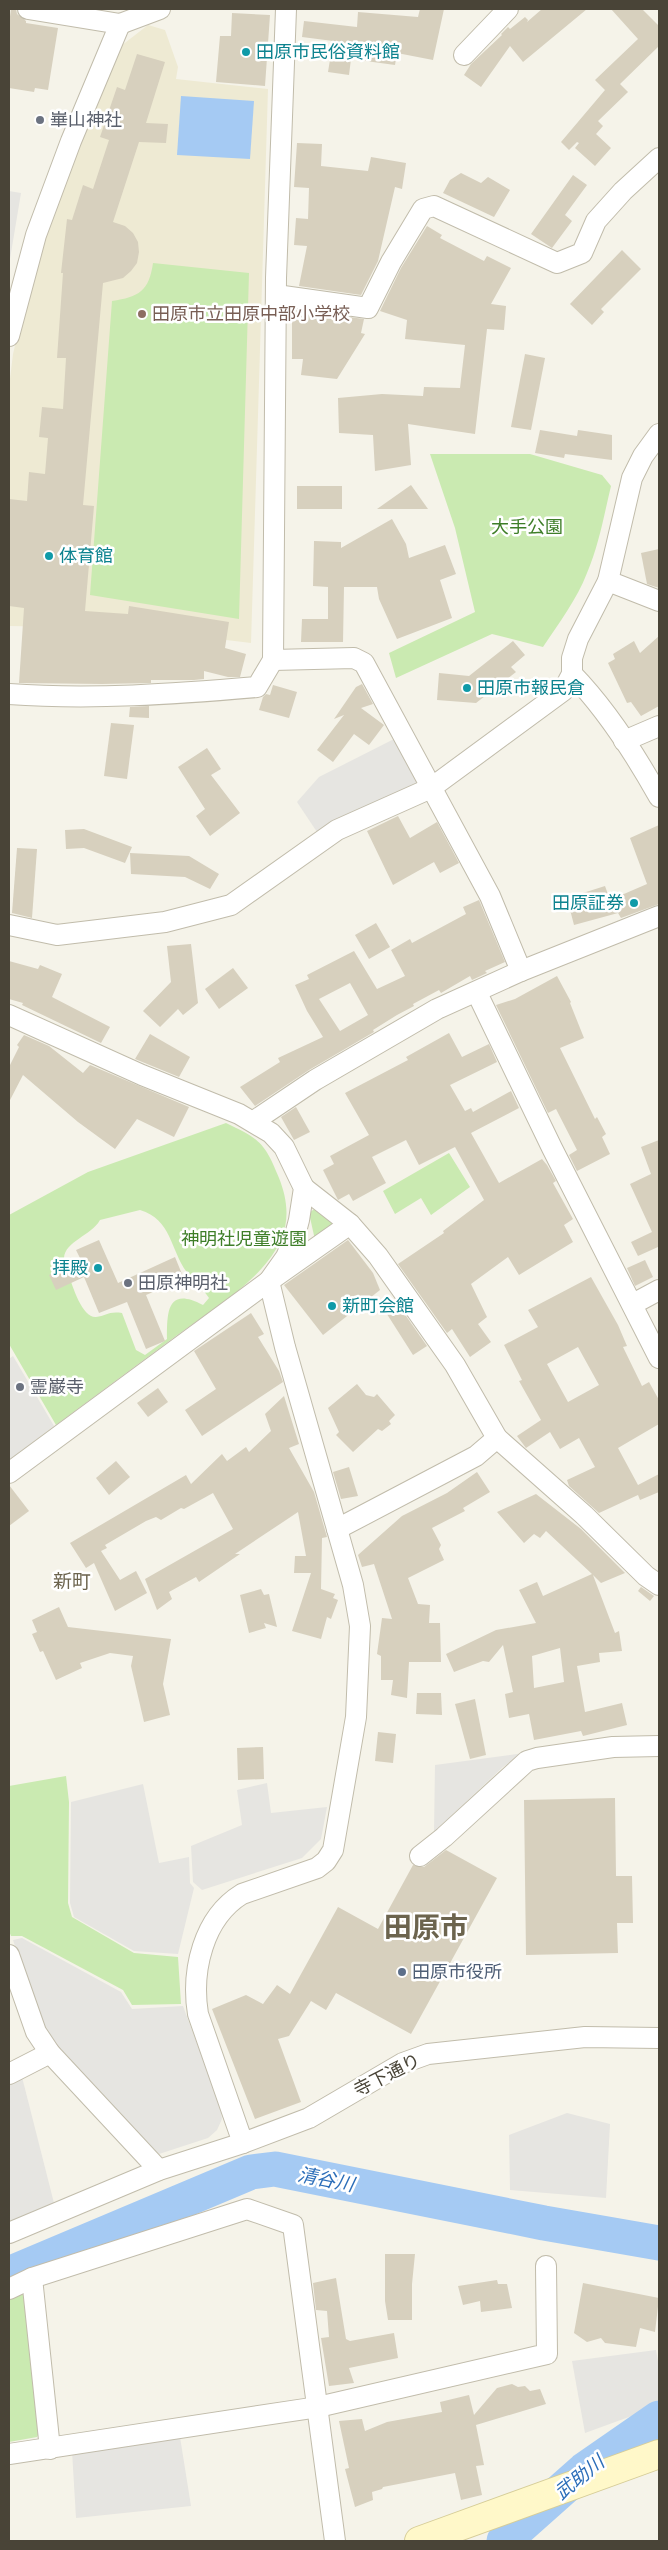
<svg xmlns="http://www.w3.org/2000/svg" width="668" height="2550" font-family="'Alegreya Sans','Noto Sans JP',sans-serif">
<style>
.education{fill:#eeead3}
.green{fill:#caeab1;fill-rule:evenodd}
.parking{fill:#e6e5e1}
.water{fill:#a5caf3}
.lines{fill:none;stroke-linecap:round;stroke-linejoin:round}
.river{stroke:#a5caf3;stroke-width:35}
.building{fill:#d7d0be;fill-rule:evenodd}
.street-casing{stroke:#c1bcab;stroke-width:22}
.secondary-casing{stroke:#d6cd98;stroke-width:30}
.street{stroke:#fff;stroke-width:20}
.secondary{stroke:#fff8c9;stroke-width:28}
.culture-dot{fill:#0f9aa8;stroke:#fff;stroke-width:2}
.worship-dot{fill:#6b7280;stroke:#fff;stroke-width:2}
.education-dot{fill:#8d6e63;stroke:#fff;stroke-width:2}
.service-dot{fill:#5c6f8a;stroke:#fff;stroke-width:2}
.labels{text-anchor:middle;stroke-width:5;stroke-linejoin:round;paint-order:stroke}
.culture-label{font-size:18px;fill:#0d838f;stroke:#fff;text-anchor:start}
.worship-label{font-size:18px;fill:#5b616d;stroke:#fff;text-anchor:start}
.education-label{font-size:18px;fill:#785e54;stroke:#fff;text-anchor:start}
.park-label{font-size:18px;fill:#3e7e28;stroke:#fff}
.service-label{font-size:18px;fill:#4e5e75;stroke:#fff;text-anchor:start}
.street-label{font-size:18px;fill:#494437;stroke:#fff}
.neighbourhood-label{font-size:19px;fill:#6c644e;stroke:#fff}
.water-label{font-size:19px;font-style:italic;fill:#2c6eb9;stroke:#fff}
.town-label{font-size:28px;font-weight:bold;fill:#6c644e;stroke:#fff}
</style>
<rect width="100%" height="100%" fill="#f5f3e9"/>
<path class="education" d="M148 25 165 30 178 67 176 79 268 89 251 643 128 628 9 626V387L13 354 32 273 46 229 117 49Z"/>
<g class="green">
<path d="M153 263 249 273 239 619 90 595 112 301C139 297 149 291 153 263Z"/>
<path d="M430 454H530L602 475 611 486C604 515 599 545 587 573 577 599 559 623 543 647L492 634 396 678 389 653 475 612 455 528Z"/>
<path d="M226 1123C260 1139 265 1143 279 1178 287 1198 290 1219 281 1240 262 1281 211 1310 176 1336 136 1366 96 1395 56 1425L9 1344V1215L88 1172ZM140 1210C173 1220 170 1252 189 1275 196 1283 203 1289 209 1298L203 1305C167 1286 167 1312 167 1339L145 1355 136 1350 122 1313C108 1311 106 1316 96 1317 79 1318 68 1271 64 1258 65 1241 91 1236 100 1220Z"/>
<path d="M449 1153 470 1187 431 1215 421 1198 395 1214 383 1191Z"/>
<path d="M317 1207 339 1225 315 1240 309 1213Z"/>
<path d="M66 1776 69 1802 68 1903 72 1917 134 1953 178 1957 181 2004 132 2005 123 1990 22 1936H11L9 1931V1786Z"/>
<path d="M28 2292 41 2430 37 2437 9 2442V2296Z"/>
</g>
<g class="parking">
<path d="M9 191 21 193 9 265Z"/>
<path d="M396 738 420 785 319 835 297 802 319 777Z"/>
<path d="M13 1356 54 1426 9 1460V1359Z"/>
<path d="M524 1753 503 1767 434 1832 435 1765Z"/>
<path d="M267 1783 271 1813 327 1807 321 1839 302 1858 202 1890 193 1882 191 1846 242 1825 237 1790Z"/>
<path d="M143 1784 159 1863 189 1857 190 1883 194 1888 178 1954 134 1951 74 1917 70 1903 71 1802Z"/>
<path d="M22 1938 121 1992 132 2009 183 2006 220 2106 222 2119 217 2130 208 2138 159 2154 54 2046 42 2027 13 1940Z"/>
<path d="M22 2077 55 2207 9 2224V2084Z"/>
<path d="M567 2113 610 2124 606 2198 510 2190 509 2135Z"/>
<path d="M656 2350 659 2367V2406L585 2433 572 2361Z"/>
<path d="M180 2437 191 2506 76 2518 72 2451Z"/>
</g>
<path class="water" d="M181 96 254 101 250 159 177 155Z"/>
<g class="lines">
<g class="river">
<path d="M9 2274 251 2172 275 2169 544 2223 659 2243"/>
<path d="M504 2541 584 2470 659 2418"/>
</g>
</g>
<g class="building">
<path d="M11 9H16L17 14 26 21V23L58 28 48 90 35 88 34 92 9 88V24Z"/>
<path d="M420 9H444L433 60 397 53 395 65 351 59 349 75 328 72 333 41 302 37 304 21 357 27 358 12 418 17Z"/>
<path d="M542 9H587L523 62 510 46 481 87 464 75 471 64 502 35 501 34 508 27 510 29 525 17 528 20 527 22Z"/>
<path d="M611 9H642L659 26V46L620 84 628 92 598 121 603 126 596 134 611 148 595 166 575 148 579 143 577 142 569 150 561 142 605 90 595 80 638 39Z"/>
<path d="M232 13 270 15 265 86 216 82 220 36H231Z"/>
<path d="M137 54 165 62 146 123 168 124 166 143 139 142 113 222 125 226 133 233 138 242 139 252 137 263 131 271 123 278 103 283 83 505 94 506 85 611 128 614 129 606 229 622 225 648 246 654 240 677H228L204 671V679L194 680H151V683L102 684 19 683 24 608 9 606V499L27 501 29 472 45 474 48 438 39 437 42 407 63 409 66 358H57L63 273H61L67 219 72 220 83 185 93 189 109 140 100 137 117 87 125 90Z"/>
<path d="M297 143 322 144 321 166 368 171 371 157 406 163 402 189 395 187 378 261 361 295 299 286 307 246 294 245 296 218 308 219 309 188 294 187Z"/>
<path d="M461 173 481 183 488 177 510 190 494 217 443 193 450 180Z"/>
<path d="M573 175 587 185 565 215 572 221 552 248 531 234Z"/>
<path d="M427 226 442 235 440 238 484 261 487 256 511 268 491 304 506 306 504 330 487 329 475 434 408 424 411 465 375 471 373 435 339 433 338 398 382 394 423 396 424 387 460 388 465 345 405 339 407 320 380 311 401 268Z"/>
<path d="M622 250 641 269 601 309 604 312 592 325 570 304Z"/>
<path d="M296 310 364 319 361 333 365 334 337 379 301 375 303 359H292V311Z"/>
<path d="M525 354 545 358 531 430 511 427Z"/>
<path d="M540 430 577 436 578 430 612 435V460L565 454 564 458 535 453Z"/>
<path d="M411 485 428 509H377Z"/>
<rect x="297" y="486" width="45" height="23"/>
<path d="M392 519 406 544 409 558 445 545 456 574 440 580 452 618 397 639 379 599 377 587H344L343 642H301L302 619H328V587L313 586 314 541 341 542V548Z"/>
<path d="M659 549V588L647 584 641 553Z"/>
<path d="M659 636V706L641 716 631 702 627 703 608 663 615 659 613 654 634 641 640 653Z"/>
<path d="M513 641 525 655 511 667 516 672 476 703 437 700 439 673 469 676Z"/>
<path d="M362 684 373 704 361 708 384 725 369 745 354 734 333 762 317 750 344 715 334 719 356 687Z"/>
<path d="M273 685 297 692 289 718 259 710 263 697 266 694 270 695Z"/>
<path d="M149 706V718L129 717 130 707Z"/>
<path d="M111 723 134 725 127 779 104 776Z"/>
<path d="M207 748 221 769 211 775 240 813 210 836 196 816 205 809 178 767Z"/>
<path d="M398 816 410 838 437 822 459 863 440 873 434 862 393 885 367 831Z"/>
<path d="M659 825V904L621 918 618 913 574 925 567 898 605 886 610 900 647 884 630 838Z"/>
<path d="M84 829 132 847 125 863 84 848 66 849 65 830Z"/>
<path d="M17 848 37 849 32 918 12 913Z"/>
<path d="M130 853 189 856 219 874 210 889 185 877 131 874Z"/>
<path d="M479 900 505 962 485 971 487 973 472 980 470 976 441 993 439 990 413 1004 414 1006 397 1015 373 1030 374 1032 309 1070 255 1106 240 1087 280 1062 278 1058 323 1037 307 1011 295 985 309 979 307 975 354 951 377 989 405 976 391 950 410 939 412 943 466 914 463 907ZM350 983 368 1015 340 1031 319 999Z"/>
<path d="M376 923 390 947 369 959 355 935Z"/>
<path d="M191 944 198 1003 183 1015 178 1009 160 1027 143 1011 171 982 167 946Z"/>
<path d="M9 961 38 969 40 965 62 974 52 997 110 1027 101 1043 22 1005 23 1003 9 999Z"/>
<path d="M233 968 248 988 219 1009 205 989Z"/>
<path d="M557 976 571 1002 570 1003 584 1038 560 1048 595 1119 597 1117 606 1134 602 1137 610 1154 577 1171 569 1155 577 1150 556 1109 548 1113 496 1005 515 999Z"/>
<path d="M449 1033 462 1057 489 1044 497 1062 450 1085 465 1111 471 1108 473 1112 511 1091 519 1108 471 1133 499 1183 542 1159 547 1165 556 1181 553 1183 573 1219 564 1225 573 1242 519 1275 508 1257 471 1284 487 1317 478 1324 491 1342 470 1357 452 1329 447 1333 398 1264 444 1233 443 1231 484 1200 455 1147 419 1165 406 1140 372 1157 386 1183 353 1201 349 1194 338 1200 323 1170 334 1164 330 1156 369 1135 345 1093 408 1060 406 1057Z"/>
<path d="M150 1034 190 1057 179 1077 135 1059Z"/>
<path d="M24 1035 49 1046 83 1073 90 1065 189 1107 174 1137 137 1119 115 1149 78 1122 23 1075 9 1102V1067L19 1047 17 1045Z"/>
<path d="M296 1107 310 1132 294 1140 281 1117Z"/>
<path d="M659 1140V1248L658 1247 638 1256 631 1242 652 1232 630 1184 651 1174 641 1147Z"/>
<path d="M99 1240 118 1283 175 1257 184 1279 146 1295 165 1341 146 1349 127 1302 99 1313 84 1277 56 1290 49 1275 81 1260 76 1250Z"/>
<path d="M348 1240 373 1273 380 1290 323 1335 284 1285Z"/>
<path d="M645 1260 653 1277 635 1286 627 1268Z"/>
<path d="M591 1277 618 1325 627 1346 623 1347 642 1386 649 1382 659 1400V1424L618 1448 638 1485 659 1474V1492L640 1500 638 1495 599 1513 569 1486 567 1480 595 1467 579 1438 560 1449 550 1432 526 1448 517 1436 541 1420 519 1381 522 1380 504 1345 538 1327 528 1310ZM578 1347 599 1385 568 1402 547 1364Z"/>
<path d="M397 1303 427 1346 413 1355 385 1311Z"/>
<path d="M251 1313 264 1334 258 1337 279 1371 283 1382 202 1436 185 1410 216 1389 194 1351Z"/>
<path d="M357 1384 366 1395 374 1397 377 1394 395 1415 389 1421 391 1424 382 1431 378 1429 353 1452 336 1435 339 1432 328 1408Z"/>
<path d="M158 1388 168 1402 148 1417 137 1403Z"/>
<path d="M284 1396 299 1444 289 1448 314 1492 327 1537 322 1538 321 1589 335 1594 333 1598 338 1600 331 1619 327 1617 321 1639 292 1631 311 1573H294L295 1556H306L298 1512 235 1554H240L199 1582 196 1577 169 1592 172 1599 157 1610 145 1579 233 1529 213 1493 184 1509 181 1508 161 1520 156 1517 146 1521 105 1545 107 1548 101 1551 120 1580 136 1571 147 1593 115 1611 94 1563 86 1568 70 1543 186 1475 191 1484 222 1454 227 1461 246 1447 249 1452 271 1431 265 1414Z"/>
<path d="M116 1461 130 1477 109 1495 96 1478Z"/>
<path d="M349 1467 358 1496 341 1499 333 1472Z"/>
<path d="M477 1472 490 1492 463 1508 465 1511 432 1528 441 1545 439 1549 444 1560 408 1578 418 1604 430 1605 429 1623H440L441 1662H409L407 1698 391 1695 393 1680H381V1656L377 1654 382 1618 392 1619 374 1564 362 1567 358 1555 402 1516 447 1493Z"/>
<path d="M9 1485 29 1511 9 1526Z"/>
<path d="M536 1494 581 1529 625 1573 601 1583 593 1575 615 1633 619 1631 622 1651 599 1653 600 1662 577 1666 585 1712 622 1703 627 1725 583 1736 581 1731 534 1740 529 1714 509 1718 505 1694 513 1692 503 1645 489 1662 483 1661 454 1672 446 1654 496 1630 536 1623 519 1590 537 1582 543 1596 592 1574 546 1531 540 1538 534 1534 524 1543 497 1512ZM560 1648 564 1682 534 1688 532 1656Z"/>
<path d="M641 1587 654 1596 650 1601 638 1591Z"/>
<path d="M261 1589 264 1595 269 1594 277 1627 264 1623 266 1628 249 1633 240 1595Z"/>
<path d="M59 1607 68 1627 171 1639 163 1684 170 1715 144 1722 131 1666 133 1656 110 1653 80 1663 82 1668 56 1680 43 1651 40 1652 32 1634 37 1632 32 1620Z"/>
<path d="M417 1693H441L442 1715 416 1714Z"/>
<path d="M475 1699 486 1755 470 1759 455 1704Z"/>
<path d="M378 1732 396 1734 393 1763 375 1761Z"/>
<path d="M263 1747 264 1779 238 1780 237 1748Z"/>
<path d="M615 1798 616 1876H632L633 1923H617L618 1953 526 1955 524 1800Z"/>
<path d="M446 1850 497 1878 411 2034 336 1993 326 2010 311 2001 289 2036 278 2039 301 2102 255 2119 212 2009 246 1995 263 2004 277 1985 290 1994 338 1907 378 1929 413 1865 424 1867Z"/>
<path d="M385 2254H415L412 2284V2320H388L385 2301Z"/>
<path d="M336 2278 346 2339 350 2341 394 2333 398 2358 349 2368 354 2383 329 2386 321 2338 329 2337 327 2311 316 2310 313 2283Z"/>
<path d="M497 2280 498 2284H507L512 2308 481 2312 480 2301 463 2305 458 2286Z"/>
<path d="M583 2283 659 2298 655 2332 640 2328 636 2347 605 2343 601 2338 587 2342 574 2333Z"/>
<path d="M512 2384 518 2387 525 2386 530 2391 540 2389 546 2404 476 2425 484 2465 476 2466 482 2495 461 2500 455 2473 383 2487 382 2489 372 2492 373 2500 355 2507 345 2469 349 2468 339 2421 362 2419 365 2431 387 2422 442 2412 440 2402 469 2395 474 2415 497 2388Z"/>
</g>
<g class="lines">
<g class="street-casing">
<g id="street">
<path d="M28 9 120 24 160 9"/>
<path d="M464 55 508 9"/>
<path d="M276 295 368 308 391 262 423 209 434 206 557 263 582 253 596 221 623 191 659 158"/>
<path d="M9 336 36 235 71 141 120 24"/>
<path d="M608 581 659 601"/>
<path d="M273 660 354 658 364 663 490 896 521 971"/>
<path d="M572 674C607 710 635 754 659 797"/>
<path d="M9 694C91 700 175 694 257 687L273 660 276 278 286 9"/>
<path d="M624 741 659 726"/>
<path d="M9 925 57 935 165 922 231 905 337 830 431 788 563 691 572 674V658L578 639 608 581 632 478 643 456 659 434"/>
<path d="M477 993 552 1148 659 1358"/>
<path d="M9 1015 142 1075 239 1114 271 1133 284 1147 304 1188 299 1220 294 1239 286 1257 269 1281 285 1347 353 1585 360 1626 356 1717 333 1850 326 1861 317 1868 242 1894C203 1918 191 1971 198 2014L243 2143"/>
<path d="M254 1121 315 1080 437 1009 521 971 659 916"/>
<path d="M304 1188 350 1224 378 1256 455 1365 497 1438 584 1515 646 1576 659 1585"/>
<path d="M633 1304 659 1290"/>
<path d="M9 1473 269 1281 350 1224"/>
<path d="M337 1529 476 1456 497 1438"/>
<path d="M420 1856 444 1837 527 1761 537 1758 613 1747 659 1746"/>
<path d="M9 1955 36 2032 50 2053 159 2170"/>
<path d="M9 2074 50 2053"/>
<path d="M9 2233 159 2170 243 2143 309 2118 403 2063 428 2054 585 2037 659 2038"/>
<path d="M32 2278 50 2449"/>
<path d="M9 2289 32 2278 247 2209 293 2225 335 2541"/>
<path d="M9 2454 318 2407 547 2354 546 2266"/>
</g>
</g>
<g class="secondary-casing">
<path id="secondary" d="M419 2541 659 2454"/>
</g>
<use href="#street" class="street"/>
<use href="#secondary" class="secondary"/>
</g>
<g class="culture-dot">
<circle cx="246" cy="52" r="5"/>
<circle cx="49" cy="556" r="5"/>
<circle cx="467" cy="688" r="5"/>
<circle cx="634" cy="903" r="5"/>
<circle cx="98" cy="1268" r="5"/>
<circle cx="332" cy="1306" r="5"/>
</g>
<g class="worship-dot">
<circle cx="40" cy="120" r="5"/>
<circle cx="128" cy="1283" r="5"/>
<circle cx="20" cy="1387" r="5"/>
</g>
<circle class="education-dot" cx="142" cy="314" r="5"/>
<circle class="service-dot" cx="402" cy="1972" r="5"/>
<g class="labels">
<g class="culture-label">
<text x="256" y="58">田原市民俗資料館</text>
<text x="59" y="562">体育館</text>
<text x="477" y="694">田原市報民倉</text>
<text x="624" y="909" text-anchor="end">田原証券</text>
<text x="88" y="1274" text-anchor="end">拝殿</text>
<text x="342" y="1312">新町会館</text>
</g>
<g class="worship-label">
<text x="50" y="126">崋山神社</text>
<text x="138" y="1289">田原神明社</text>
<text x="30" y="1393">霊巌寺</text>
</g>
<g class="education-label">
<text x="152" y="320">田原市立田原中部小学校</text>
</g>
<g class="park-label">
<text x="527" y="533">大手公園</text>
<text x="244" y="1245">神明社児童遊園</text>
</g>
<g class="service-label">
<text x="412" y="1978">田原市役所</text>
</g>
<g class="street-label">
<text transform="translate(387 2075) rotate(-27)" y="6">寺下通り</text>
</g>
<g class="neighbourhood-label">
<text x="72" y="1588">新町</text>
</g>
<g class="water-label">
<text transform="translate(326 2179) rotate(11)" y="7">清谷川</text>
<text transform="translate(579 2477) rotate(-39)" y="7">武助川</text>
</g>
<g class="town-label">
<text x="426" y="1937">田原市</text>
</g>
</g>
<rect width="668" height="2550" fill="none" stroke="#494437" stroke-width="20"/>
</svg>
